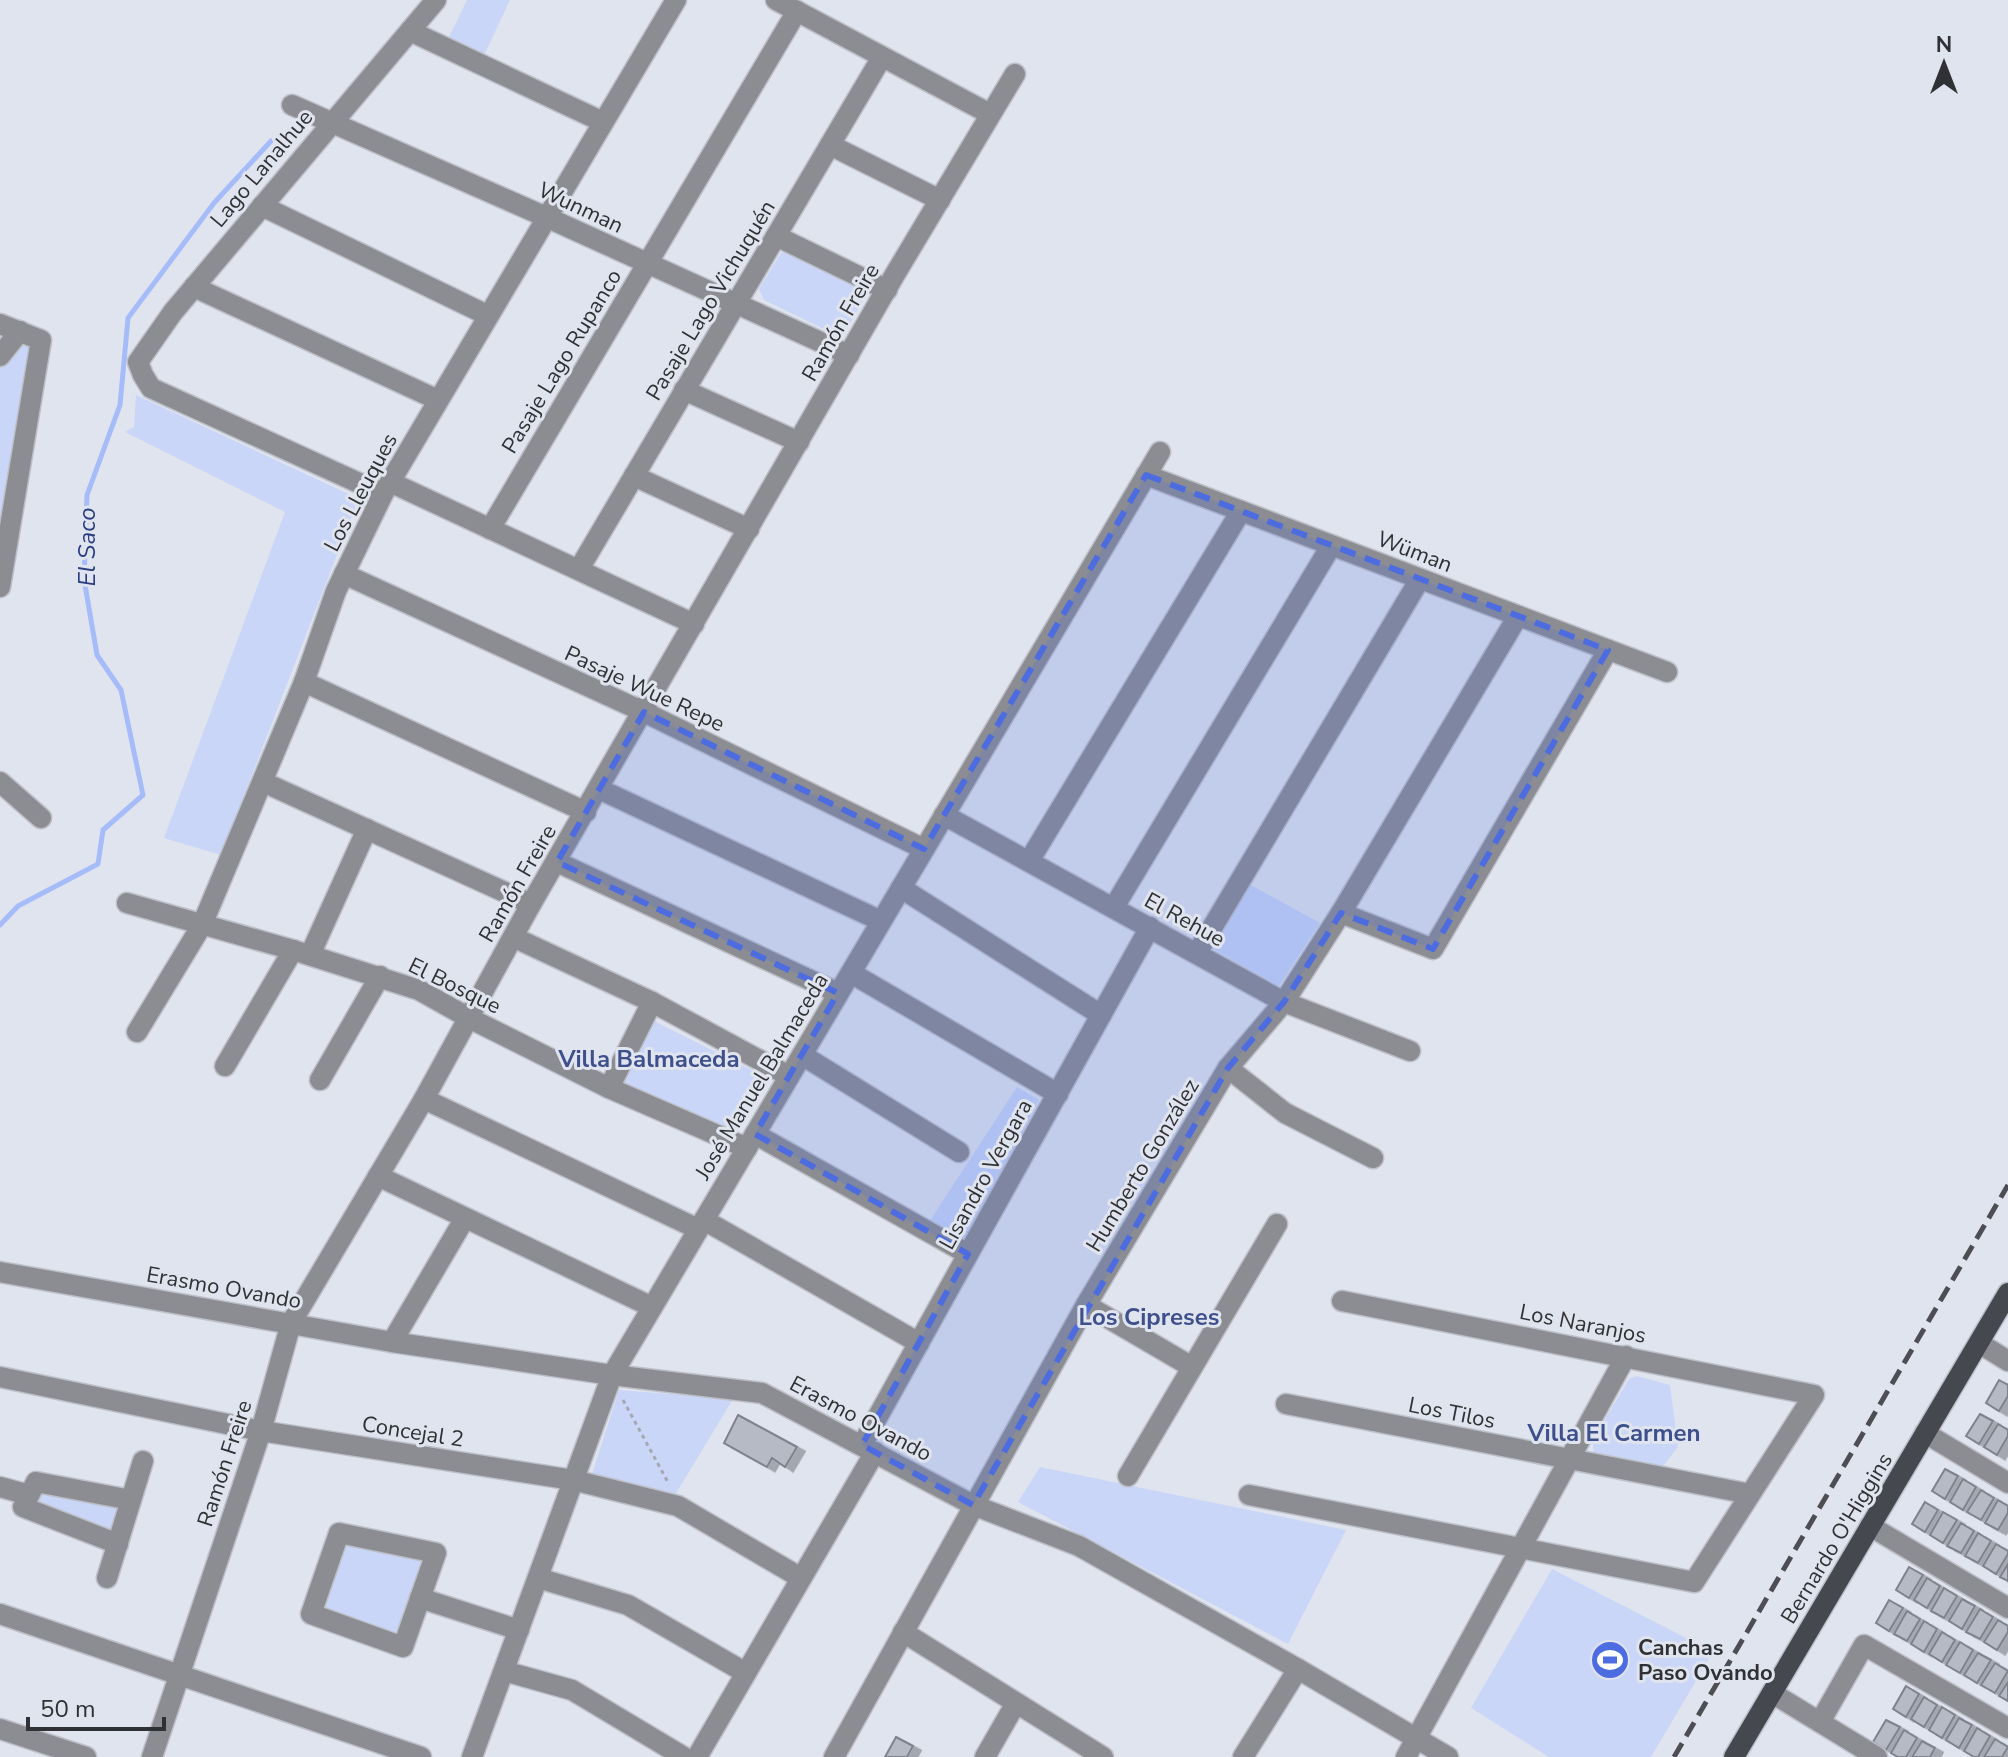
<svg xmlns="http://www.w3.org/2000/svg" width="2008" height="1757" font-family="'Nunito Sans',sans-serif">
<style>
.green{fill:#c9d6f7}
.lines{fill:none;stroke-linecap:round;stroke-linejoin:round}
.stream{stroke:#a6bcf9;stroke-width:5}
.building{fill:#b6bac4;stroke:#7f828c;stroke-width:2;filter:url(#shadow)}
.minor-casing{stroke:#bdc0c9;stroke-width:23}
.major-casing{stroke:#bdc0c9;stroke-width:23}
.path{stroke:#a5a8b0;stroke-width:3;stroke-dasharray:4 4;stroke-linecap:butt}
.minor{stroke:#8c8d92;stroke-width:20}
.major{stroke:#45484f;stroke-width:20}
.rail{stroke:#4d4e53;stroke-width:5;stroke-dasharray:16 8;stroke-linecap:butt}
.marked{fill:#4d6ce0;fill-opacity:0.2;stroke:#4d6ce0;stroke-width:6;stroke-dasharray:16 10;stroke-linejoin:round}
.labels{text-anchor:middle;stroke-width:6;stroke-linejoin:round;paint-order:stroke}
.street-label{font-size:22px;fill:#303135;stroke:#e0e4ee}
.poi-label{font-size:22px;font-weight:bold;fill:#303135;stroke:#e0e4ee;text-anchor:start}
.water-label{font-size:24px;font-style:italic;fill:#2c3f85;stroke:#e0e4ee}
.neighbourhood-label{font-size:24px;font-weight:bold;fill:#3e508c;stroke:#e0e4ee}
</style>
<defs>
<filter id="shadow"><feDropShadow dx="8" dy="4.5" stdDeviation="0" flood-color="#0004"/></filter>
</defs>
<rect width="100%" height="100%" fill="#e0e4ee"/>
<g class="green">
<path d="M467 0H510L484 55 448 39Z"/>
<path d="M792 251 861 287 863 301 847 329 834 334 764 300 759 289 781 253Z"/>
<path d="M21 338 36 344 0 572V362Z"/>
<path d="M136 395 353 496 355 508 221 855 164 838 285 512 125 432 134 427Z"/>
<path d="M1249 884 1320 923 1279 986 1213 949Z"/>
<path d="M652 1020 760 1074 723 1130 621 1085Z"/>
<path d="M1017 1087 1039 1100 965 1241 929 1222Z"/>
<path d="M1637 1376 1670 1385 1678 1447 1663 1466 1594 1453 1592 1441 1629 1379Z"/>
<path d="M619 1390 733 1399 675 1495 592 1474Z"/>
<path d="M1040 1467 1346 1530 1288 1644 1018 1502Z"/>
<path d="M36 1482 131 1500 117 1543 24 1507Z"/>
<path d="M339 1534 435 1553 402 1645 312 1613Z"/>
<path d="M1552 1569 1713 1652 1651 1757H1549L1471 1708Z"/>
</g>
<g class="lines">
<path class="stream" d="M0 925 18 906 98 864 103 830 143 795 121 690 97 655 84 579 87 495 120 405 128 318 214 203 271 141"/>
</g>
<g class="building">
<path d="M1999 1380 2008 1385V1396L1999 1411 1986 1403Z"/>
<path d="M1980 1414 1993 1421 1979 1444 1966 1436Z"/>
<path d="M738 1415 797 1447 785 1467 772 1458 767 1467 724 1443Z"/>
<path d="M1998 1424 2008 1430V1436L1997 1455 1984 1447Z"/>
<path d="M1945 1469 1958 1476 1945 1499 1932 1491Z"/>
<path d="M1963 1479 1976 1487 1963 1510 1950 1502Z"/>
<path d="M1981 1490 1994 1498 1981 1520 1967 1512Z"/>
<path d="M1998 1500 2008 1506V1513L1998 1530 1985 1523Z"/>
<path d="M1925 1502 1938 1510 1925 1532 1912 1524Z"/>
<path d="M1943 1512 1957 1520 1943 1543 1930 1535Z"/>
<path d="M1961 1523 1974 1531 1961 1553 1947 1546Z"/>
<path d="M1978 1533 1991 1541 1978 1563 1965 1556Z"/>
<path d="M1996 1544 2008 1551V1554L1996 1574 1983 1566Z"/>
<path d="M2008 1564V1581L2000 1577Z"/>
<path d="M1909 1567 1923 1575 1909 1598 1896 1590Z"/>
<path d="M1927 1578 1940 1586 1927 1608 1914 1600Z"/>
<path d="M1944 1588 1957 1596 1944 1618 1931 1611Z"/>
<path d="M1962 1599 1975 1606 1962 1629 1949 1621Z"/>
<path d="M1889 1600 1903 1608 1889 1631 1876 1623Z"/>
<path d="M1980 1609 1993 1617 1980 1639 1966 1632Z"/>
<path d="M1907 1611 1920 1619 1907 1641 1894 1634Z"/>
<path d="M1998 1620 2008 1626V1632L1997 1650 1984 1642Z"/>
<path d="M1924 1621 1937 1629 1924 1652 1911 1644Z"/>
<path d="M1942 1632 1955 1640 1942 1662 1929 1654Z"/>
<path d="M1960 1642 1973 1650 1960 1673 1946 1665Z"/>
<path d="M1978 1653 1991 1660 1977 1683 1964 1675Z"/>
<path d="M1995 1663 2008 1671 1995 1693 1981 1685Z"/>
<path d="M2008 1682V1701L1999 1696Z"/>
<path d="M1906 1686 1919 1694 1906 1717 1893 1709Z"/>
<path d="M1924 1697 1937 1705 1924 1727 1911 1719Z"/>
<path d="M1942 1707 1955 1715 1942 1738 1929 1730Z"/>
<path d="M1959 1718 1972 1725 1959 1748 1946 1740Z"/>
<path d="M1886 1720 1900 1727 1886 1750 1873 1742Z"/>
<path d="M1977 1728 1990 1736 1978 1757H1974L1964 1751Z"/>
<path d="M1904 1730 1917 1738 1906 1757H1898L1891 1753Z"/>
<path d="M896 1737 913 1746 907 1757H885Z"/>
<path d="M1995 1739 2008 1747 2002 1757H1984Z"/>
<path d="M1922 1741 1935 1748 1930 1757H1912Z"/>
</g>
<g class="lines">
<g class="minor-casing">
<g id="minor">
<path d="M776 0 990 114"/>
<path d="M410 31 603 122"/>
<path d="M292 105 546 217 849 355"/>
<path d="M830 145 940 200"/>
<path d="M262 206 487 315"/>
<path d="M776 236 887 290"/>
<path d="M194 287 438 400"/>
<path d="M0 324 41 340 0 587"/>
<path d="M0 356 20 331"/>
<path d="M684 390 799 442"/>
<path d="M1146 475 1667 672"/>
<path d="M634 476 749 529"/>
<path d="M390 482 694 624"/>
<path d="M383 494 151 388 143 375 138 362 173 312 436 0"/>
<path d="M490 529 797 11"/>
<path d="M579 569 882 57"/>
<path d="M344 574 644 712 924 849"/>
<path d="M304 682 586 812"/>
<path d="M0 782 41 818"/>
<path d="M263 782 531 904"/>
<path d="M599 789 881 921"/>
<path d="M944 815 1284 1002 1410 1051"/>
<path d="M1029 861 1241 511"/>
<path d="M557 862 838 993"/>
<path d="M901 888 1101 1015"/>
<path d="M127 903 293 950 419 990 469 1018 609 1088 747 1148"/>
<path d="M1114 907 1331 546"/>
<path d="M1341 913 1433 949 1608 650"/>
<path d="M513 937 652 1002 789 1076"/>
<path d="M1197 953 1420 579"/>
<path d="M310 955 367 829"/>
<path d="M851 973 1058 1094"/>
<path d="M137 1032 202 925 304 682 336 591 383 494 676 0"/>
<path d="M802 1055 959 1152"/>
<path d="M225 1066 293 950"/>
<path d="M1228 1068 1285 1113 1373 1158"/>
<path d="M320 1080 380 976"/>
<path d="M609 1088 652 1002"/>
<path d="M424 1099 698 1229"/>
<path d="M755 1134 968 1254"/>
<path d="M378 1176 652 1307"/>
<path d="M704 1220 919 1343"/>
<path d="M0 1272 392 1342 612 1375 762 1393 973 1505 1079 1546 1298 1669 1448 1757"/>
<path d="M1086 1305 1192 1367"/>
<path d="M392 1342 465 1218"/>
<path d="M1979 1343 2008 1361"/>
<path d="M0 1377 261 1431 573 1480 678 1506 801 1578"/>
<path d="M1286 1404 1750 1494"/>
<path d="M1925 1433 2008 1483"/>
<path d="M862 1445 1150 927"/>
<path d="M1128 1476 1277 1224"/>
<path d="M0 1487 29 1495"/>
<path d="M1249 1495 1694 1582 1814 1395 1342 1301"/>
<path d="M1870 1526 2008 1608"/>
<path d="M339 1533 436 1553 403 1647 311 1614Z"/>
<path d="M118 1544 23 1507 36 1482 131 1500"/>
<path d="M107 1578 143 1461"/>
<path d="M538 1578 628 1605 746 1673"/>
<path d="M420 1598 519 1630"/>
<path d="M0 1614 421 1757"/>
<path d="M903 1632 1103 1757"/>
<path d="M504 1671 572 1690 684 1757"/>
<path d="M1772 1693 1877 1757"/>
<path d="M1820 1722 1864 1645 2008 1728"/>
<path d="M0 1729 86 1757"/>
<path d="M152 1757 261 1431 291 1323 424 1099 531 904 894 276 1015 74"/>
<path d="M472 1757 612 1375 1160 452"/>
<path d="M697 1757 875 1452"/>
<path d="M834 1757 1086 1305 1228 1068 1284 1002 1341 913 1518 616"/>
<path d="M985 1757 1016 1703"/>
<path d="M1243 1757 1298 1669"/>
<path d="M1406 1757 1626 1356"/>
</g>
</g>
<g class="major-casing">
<path id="major" d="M1734 1757 2008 1293"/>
</g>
<path class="path" d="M623 1400 669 1484"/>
<use href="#minor" class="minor"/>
<use href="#major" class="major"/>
<path class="rail" d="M1674 1757 2008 1185"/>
</g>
<path class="marked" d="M1146 475 1608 650 1433 949 1341 913 1284 1002 1228 1068 973 1505 862 1445 968 1254 755 1134 838 993 557 862 644 712 924 849Z"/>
<defs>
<g id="stadium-disc" transform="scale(2)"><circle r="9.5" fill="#4d6ce0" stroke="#e0e4ee"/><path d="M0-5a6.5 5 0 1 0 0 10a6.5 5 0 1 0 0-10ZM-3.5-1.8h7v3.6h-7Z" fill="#fff"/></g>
</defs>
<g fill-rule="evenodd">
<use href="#stadium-disc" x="1610" y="1660"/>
</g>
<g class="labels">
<g class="street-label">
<text transform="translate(261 168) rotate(-50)" y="8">Lago Lanalhue</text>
<text transform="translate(581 207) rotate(25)" y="8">Wunman</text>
<text transform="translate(710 300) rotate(-59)" y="8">Pasaje Lago Vichuquén</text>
<text transform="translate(840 322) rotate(-60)" y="8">Ramón Freire</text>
<text transform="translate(561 361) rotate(-59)" y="8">Pasaje Lago Rupanco</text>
<text transform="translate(360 492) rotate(-62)" y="8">Los Lleuques</text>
<text transform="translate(1415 551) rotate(21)" y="8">Wüman</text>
<text transform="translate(645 688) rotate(25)" y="8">Pasaje Wue Repe</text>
<text transform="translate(517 883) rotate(-60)" y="8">Ramón Freire</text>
<text transform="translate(1185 919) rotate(29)" y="8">El Rehue</text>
<text transform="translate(455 985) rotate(26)" y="8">El Bosque</text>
<text transform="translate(761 1076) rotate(-59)" y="8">José Manuel Balmaceda</text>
<text transform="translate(1142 1165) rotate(-59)" y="8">Humberto González</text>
<text transform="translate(985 1174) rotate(-61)" y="8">Lisandro Vergara</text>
<text transform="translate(224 1287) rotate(10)" y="8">Erasmo Ovando</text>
<text transform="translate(1583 1323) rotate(11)" y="8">Los Naranjos</text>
<text transform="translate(1452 1412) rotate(11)" y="8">Los Tilos</text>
<text transform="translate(861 1418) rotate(28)" y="8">Erasmo Ovando</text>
<text transform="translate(413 1431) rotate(9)" y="8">Concejal 2</text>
<text transform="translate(224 1463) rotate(-72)" y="8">Ramón Freire</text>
<text transform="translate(1836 1538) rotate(-59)" y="8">Bernardo O'Higgins</text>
</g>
<g class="poi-label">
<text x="1638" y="1655">Canchas<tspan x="1638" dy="25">Paso Ovando</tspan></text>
</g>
<g class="water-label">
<text transform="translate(87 547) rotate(-90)" y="8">El Saco</text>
</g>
<g class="neighbourhood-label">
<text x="649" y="1067">Villa Balmaceda</text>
<text x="1149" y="1325">Los Cipreses</text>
<text x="1614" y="1441">Villa El Carmen</text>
</g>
</g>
<g transform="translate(1944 64)" stroke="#e0e4ee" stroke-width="6" paint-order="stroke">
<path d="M0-6L14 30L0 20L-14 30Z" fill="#303135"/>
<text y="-12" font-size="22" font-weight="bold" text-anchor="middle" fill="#303135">N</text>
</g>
<path d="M28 1717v12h136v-12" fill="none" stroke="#303135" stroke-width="4"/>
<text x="40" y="1717" font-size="24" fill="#303135" stroke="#e0e4ee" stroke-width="6" paint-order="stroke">50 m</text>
</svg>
